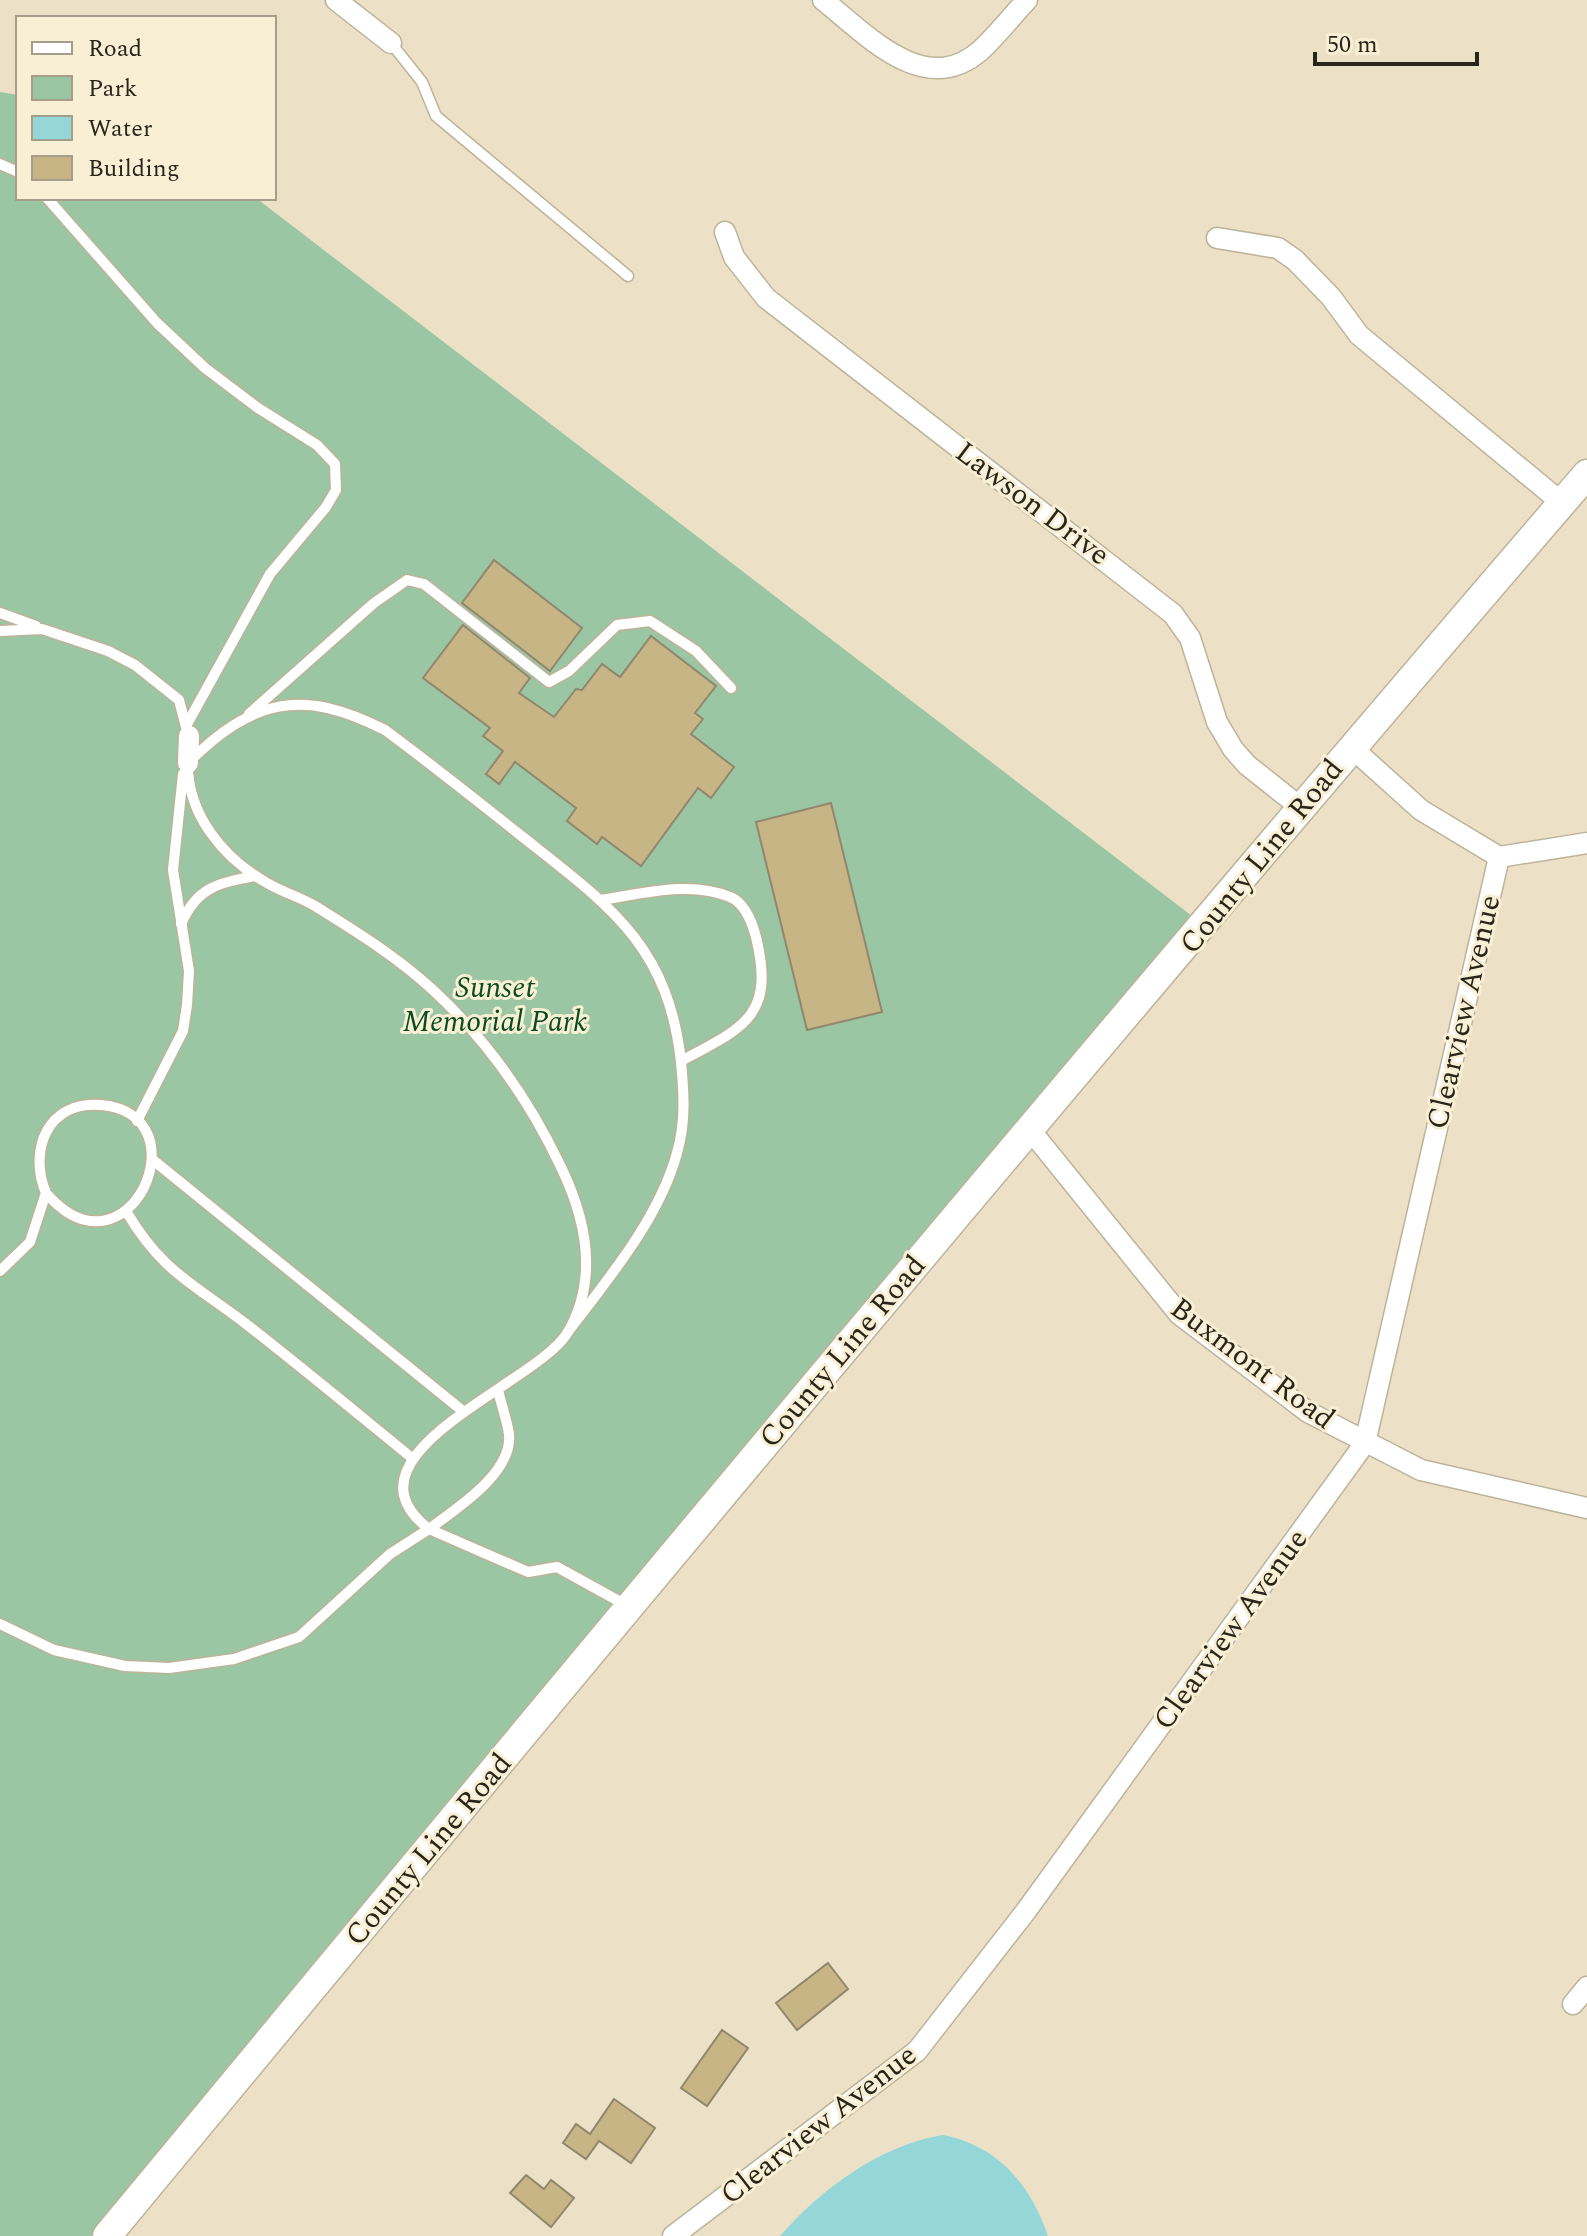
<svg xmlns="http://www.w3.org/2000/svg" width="1587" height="2236" font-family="Spectral,serif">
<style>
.green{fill:#9bc6a3}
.water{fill:#95d7d9}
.building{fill:#c8b586;stroke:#90876e;stroke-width:2}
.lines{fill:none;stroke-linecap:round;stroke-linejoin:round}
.service-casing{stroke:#bdb399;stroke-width:13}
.minor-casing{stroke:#bdb399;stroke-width:23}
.secondary-casing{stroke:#bdb399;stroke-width:31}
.service{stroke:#fff;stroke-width:10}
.minor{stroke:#fff;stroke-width:20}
.secondary{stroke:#fff;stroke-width:28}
.labels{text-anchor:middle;stroke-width:6;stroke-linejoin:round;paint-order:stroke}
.street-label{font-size:30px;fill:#28251b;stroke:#f9efd4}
.park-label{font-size:30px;font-style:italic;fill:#064d22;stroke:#f9efd4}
</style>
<rect width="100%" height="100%" fill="#ece1c7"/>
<path class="green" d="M0 92 18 95V198H256L1205 926 108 2236H0Z"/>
<path class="water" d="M943 2135C998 2146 1030 2184 1048 2236H780C821 2189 880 2145 943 2135Z"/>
<g class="building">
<path d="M494 560 582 628 550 671 462 603Z"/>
<path d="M463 625 530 678 519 693 554 717 576 689 582 690 602 664 620 677 651 636 716 686 695 713 703 719 691 734 734 767 711 798 698 788 641 866 602 837 597 844 567 821 576 808 515 762 499 784 486 774 503 751 483 736 490 728 423 678Z"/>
<path d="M831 803 882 1012 807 1030 756 822Z"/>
<path d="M828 1963 848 1989 797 2030 776 2003Z"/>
<path d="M722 2030 748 2048 707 2106 681 2088Z"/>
<path d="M614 2099 655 2128 631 2163 599 2141 586 2159 563 2143 576 2124 590 2134Z"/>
<path d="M526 2175 544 2189 551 2180 574 2198 551 2227 510 2193Z"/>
</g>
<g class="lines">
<g class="service-casing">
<g id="service">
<path d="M391 43 422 82 436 116 628 276"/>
<path d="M0 164 18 172"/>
<path d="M47 198 157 323 205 368 258 408 317 445 335 464 336 490 326 507 270 574 186 726"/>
<path d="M0 613 36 626"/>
<path d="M0 631 42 629 108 651 135 665 179 700 186 727"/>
<path d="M249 714 374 603 407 580 424 584 549 682 569 671 617 625 650 621 696 651 731 688"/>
<path d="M601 900C641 894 691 880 730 897 745 903 752 922 756 937 775 1016 745 1027 681 1061"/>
<path d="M181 924C197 887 218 883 256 876"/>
<path d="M137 1121 183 1031 187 1005 189 971 173 870 183 774"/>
<path d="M153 1160 464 1412"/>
<path d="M126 1211C163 1274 195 1284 250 1327 305 1370 358 1414 412 1458"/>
<path d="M0 1271 30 1242 46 1193C28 1150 48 1100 101 1105 206 1114 128 1288 46 1193"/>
<path d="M498 1390C501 1404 507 1420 509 1434 513 1473 456 1509 429 1529 332 1454 538 1384 568 1332 599 1278 586 1218 560 1165 528 1098 488 1041 433 990 397 957 357 932 315 906 300 897 282 892 267 883 223 858 187 814 188 763 253 698 303 688 385 730 431 764 475 799 519 834 607 904 668 943 681 1062 684 1093 686 1122 677 1153 659 1219 608 1279 567 1333"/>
<path d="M0 1624 54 1650 125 1666 169 1668 234 1659 299 1637 390 1554 429 1529 528 1572 557 1567 626 1605"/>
</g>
</g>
<g class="minor-casing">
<g id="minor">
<path d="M336 0 391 43"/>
<path d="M823 0C866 34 925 100 981 50 997 35 1012 16 1027 0"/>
<path d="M725 232 734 257 766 298 1173 614 1190 638 1217 722 1233 749 1247 765 1300 807"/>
<path d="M1217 238 1278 248 1295 260 1331 297 1359 335 1562 503"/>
<path d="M1351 747 1421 810 1499 857 1587 843"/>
<path d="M188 763 189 736"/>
<path d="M1031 1131 1179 1314 1308 1412 1421 1470 1587 1508"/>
<path d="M1573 2004 1587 1987"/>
<path d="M673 2236 917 2051 1026 1911 1365 1443 1499 857"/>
</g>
</g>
<g class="secondary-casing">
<path id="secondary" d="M107 2236C596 1645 1087 1055 1587 474"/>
</g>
<use href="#service" class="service"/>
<use href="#minor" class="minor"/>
<use href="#secondary" class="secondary"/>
</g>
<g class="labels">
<g class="street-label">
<text transform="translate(1033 503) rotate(37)" y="10">Lawson Drive</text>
<text transform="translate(1261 856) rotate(-51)" y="10">County Line Road</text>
<text transform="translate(1463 1012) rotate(-77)" y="10">Clearview Avenue</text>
<text transform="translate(842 1351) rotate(-50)" y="10">County Line Road</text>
<text transform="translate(1253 1363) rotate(37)" y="10">Buxmont Road</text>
<text transform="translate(1230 1629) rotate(-54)" y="10">Clearview Avenue</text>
<text transform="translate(428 1849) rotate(-50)" y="10">County Line Road</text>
<text transform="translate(818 2124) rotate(-38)" y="10">Clearview Avenue</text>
</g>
<g class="park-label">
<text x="495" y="997">Sunset<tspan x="495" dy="34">Memorial Park</tspan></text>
</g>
</g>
<rect x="16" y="16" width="260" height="184" fill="#f9efd4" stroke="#a59e8a" stroke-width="2"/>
<rect x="32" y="42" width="40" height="12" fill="#ffffff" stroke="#a59e8a" stroke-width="2"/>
<text x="88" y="56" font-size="24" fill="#28251b">Road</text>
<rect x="32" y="76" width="40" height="24" fill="#9bc6a3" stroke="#a59e8a" stroke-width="2"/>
<text x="88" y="96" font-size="24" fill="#28251b">Park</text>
<rect x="32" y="116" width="40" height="24" fill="#95d7d9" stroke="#a59e8a" stroke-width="2"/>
<text x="88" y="136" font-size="24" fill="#28251b">Water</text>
<rect x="32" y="156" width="40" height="24" fill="#c8b586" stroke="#a59e8a" stroke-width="2"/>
<text x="88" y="176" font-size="24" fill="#28251b">Building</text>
<path d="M1315 52v12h162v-12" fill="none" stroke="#28251b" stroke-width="4"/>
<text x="1327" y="52" font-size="24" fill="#28251b" stroke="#f9efd4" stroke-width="6" paint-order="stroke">50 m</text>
</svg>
